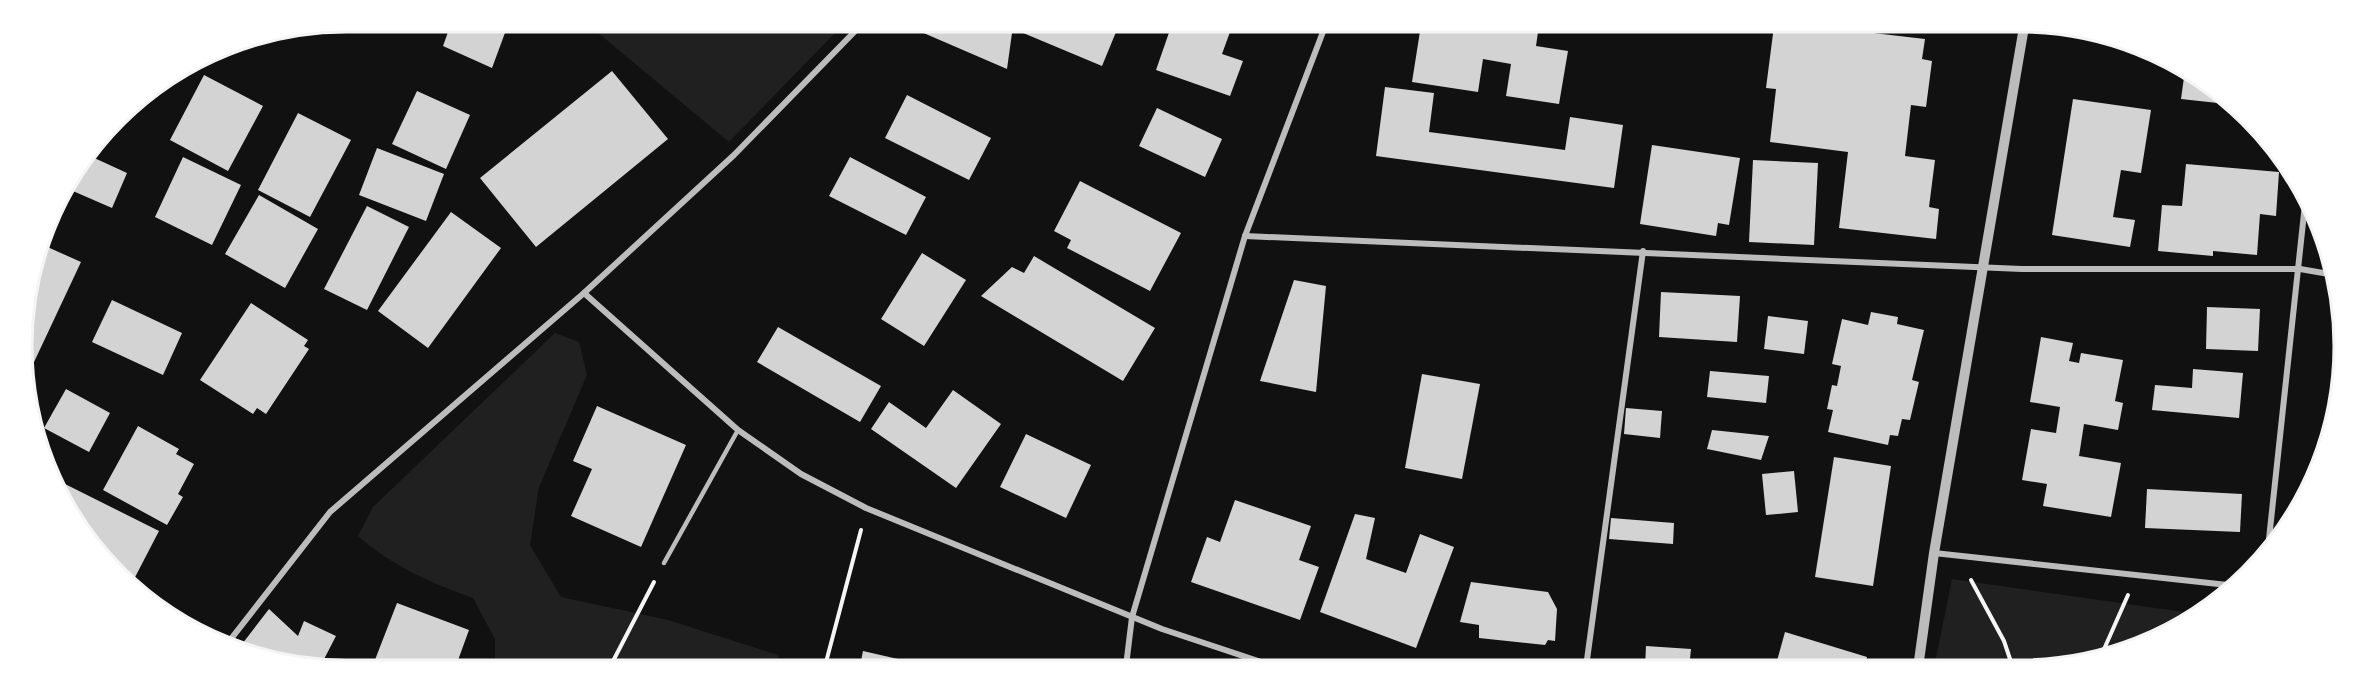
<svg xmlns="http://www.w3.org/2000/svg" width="2365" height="692" font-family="'Times New Roman',serif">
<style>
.green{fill:#202020}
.building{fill:#d3d3d3}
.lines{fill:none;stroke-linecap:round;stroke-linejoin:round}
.path{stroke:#f5f5f5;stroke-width:4}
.service{stroke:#bcbcbc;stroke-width:4.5}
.minor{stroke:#bcbcbc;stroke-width:6}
.tertiary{stroke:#bcbcbc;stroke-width:10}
.rim{fill:none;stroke:#f5f5f5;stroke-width:3}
</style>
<rect width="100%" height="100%" fill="#111"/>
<g class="green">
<path d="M585 22 820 23 834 34 729 142Z"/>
<path d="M555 333 579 342 587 375 539 487 530 545 561 597 668 620 778 655 781 666 495 665V639L473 598C431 583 392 566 358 536L373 507Z"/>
<path d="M1952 579 2198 614 2162 638 2061 668H1934Z"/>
</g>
<g class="building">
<path d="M452 21 509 22 492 68 443 46Z"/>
<path d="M906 23H975L1012 33 1007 69 905 25Z"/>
<path d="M999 23 1096 24 1116 32 1102 66Z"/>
<path d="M1172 24H1207L1230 32 1222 54 1243 61 1230 96 1156 70Z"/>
<path d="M1421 25H1539L1536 46 1568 51 1559 104 1506 96 1511 64 1483 59 1478 92 1412 82Z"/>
<path d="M1774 26H1813L1925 39 1922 59 1932 61 1926 107 1911 105 1905 156 1935 160 1929 207 1939 209 1936 239 1839 228 1848 152 1770 142 1776 89 1766 88Z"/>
<path d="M2185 70 2199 76 2227 104 2181 99Z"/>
<path d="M612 71 668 139 536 247 480 178Z"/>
<path d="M204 75 263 106 228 171 170 140Z"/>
<path d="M1385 87 1434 93 1429 132 1565 150 1570 117 1623 125 1614 188 1376 156Z"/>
<path d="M417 91 470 115 446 169 392 144Z"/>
<path d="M907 95 991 138 969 180 885 138Z"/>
<path d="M2073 99 2151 110 2141 173 2121 170 2113 217 2135 220 2130 247 2052 235Z"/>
<path d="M1157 108 1222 139 1205 177 1139 146Z"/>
<path d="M298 113 351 140 310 217 258 190Z"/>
<path d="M1652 145 1740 158 1729 225 1718 223 1716 236 1640 224Z"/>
<path d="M377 148 444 174 426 221 359 195Z"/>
<path d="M90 156 127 173 112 208 66 188Z"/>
<path d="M183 157 241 185 212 245 155 217Z"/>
<path d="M850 157 926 197 906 235 829 196Z"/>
<path d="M1753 160 1818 163 1814 245 1749 242Z"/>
<path d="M2186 164 2279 172 2276 216 2260 214 2257 255 2213 251V256L2158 251 2162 205 2182 206Z"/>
<path d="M1080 181 1181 233 1150 291 1067 248 1071 240 1054 231Z"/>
<path d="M259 195 318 229 285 288 225 254Z"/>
<path d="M367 206 409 227 367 310 324 289Z"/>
<path d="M451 212 501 248 428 348 378 311Z"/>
<path d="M43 245 81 262 27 377 22 324Z"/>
<path d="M922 253 966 280 924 346 881 319Z"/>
<path d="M1034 256 1155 328 1123 381 981 296 1012 267 1024 273Z"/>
<path d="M1294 280 1326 286 1316 392 1260 381Z"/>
<path d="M1661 292 1740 296 1737 342 1659 337Z"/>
<path d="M112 300 182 333 163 375 92 342Z"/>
<path d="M251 303 308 340 304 346 309 349 266 414 257 408 253 414 200 380Z"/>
<path d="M2207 307 2260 309 2258 351 2206 349Z"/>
<path d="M1871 312 1898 317 1897 324 1924 330 1912 380 1919 382 1910 420 1902 419 1898 436 1890 435 1888 445 1828 432 1833 410 1827 409 1832 385 1837 386 1841 366 1832 364 1842 319 1868 325Z"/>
<path d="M1768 316 1808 321 1804 354 1764 349Z"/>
<path d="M778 327 881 386 860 422 757 362Z"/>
<path d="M2041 337 2073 343 2069 361 2079 363 2081 353 2123 360 2115 401 2123 403 2118 430 2084 424 2079 456 2121 463 2111 517 2043 506 2047 484 2022 480 2031 429 2056 433 2060 407 2030 402Z"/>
<path d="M2193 369 2243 373 2239 418 2152 410 2155 385 2192 388Z"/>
<path d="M1710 371 1769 376 1766 403 1707 397Z"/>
<path d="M1422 374 1480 384 1462 479 1405 468Z"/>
<path d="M66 389 110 413 89 452 44 428Z"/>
<path d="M953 390 1001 424 956 488 871 429 889 402 926 428Z"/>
<path d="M597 406 686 445 641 547 571 516 592 469 573 461Z"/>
<path d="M1626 408 1662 411 1660 438 1624 434Z"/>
<path d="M138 426 179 449 176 454 194 464 178 494 183 497 167 525 103 490Z"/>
<path d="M1712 430 1769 436 1761 460 1707 449Z"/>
<path d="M1026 434 1091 465 1066 518 1000 487Z"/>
<path d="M1834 457 1891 466 1873 586 1815 577Z"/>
<path d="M1794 471 1798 512 1766 515 1762 474Z"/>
<path d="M57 480 159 531 132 583 88 544Z"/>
<path d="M2147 489 2242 494 2240 532 2145 528Z"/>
<path d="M1235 500 1311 526 1299 560 1319 567 1300 620 1191 582 1207 537 1220 542Z"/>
<path d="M1355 514 1375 518 1366 559 1406 573 1420 534 1454 547 1416 648 1320 612Z"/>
<path d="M1611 518 1674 523 1673 544 1609 539Z"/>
<path d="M1471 582 1548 592 1557 609 1555 641 1548 640 1545 645 1479 638V625L1460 622Z"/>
<path d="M397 603 469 630 457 663 463 665H373Z"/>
<path d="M269 609 298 636 304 621 336 636 321 665H283L239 648Z"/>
<path d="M1785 632 1867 657 1864 668H1775Z"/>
<path d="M1646 646 1691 649 1689 668 1645 667Z"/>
<path d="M863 651 924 665V666H860Z"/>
</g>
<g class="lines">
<g class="path">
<path d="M1971 580 2004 641 2013 668"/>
<path d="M2101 656 2128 595"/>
<path d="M611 665 654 582"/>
<path d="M825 666 861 530"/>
</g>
<path class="service" d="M664 563 738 430"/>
<g class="minor">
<path d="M1245 236 2022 269H2300L2335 275"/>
<path d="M584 293 738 430 801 474 866 508 1162 629 1276 667"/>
<path d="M2268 548 2305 204"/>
<path d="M1934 553 2237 586"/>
<path d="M227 644 330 512 584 293 734 155 863 23"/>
<path d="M1126 666 1132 617 1245 236 1326 24"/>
<path d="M1586 667 1643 251"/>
</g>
<path class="tertiary" d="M1918 668 1934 553 2024 27"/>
</g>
<path d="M0 0H2365V692H0ZM346 32H2020A314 314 0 0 1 2334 346V346A314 314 0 0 1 2020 660H346A314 314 0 0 1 32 346V346A314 314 0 0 1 346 32Z" fill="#fff" fill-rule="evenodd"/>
<path class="rim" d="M346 32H2020A314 314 0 0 1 2334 346V346A314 314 0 0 1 2020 660H346A314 314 0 0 1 32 346V346A314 314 0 0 1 346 32Z"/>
</svg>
